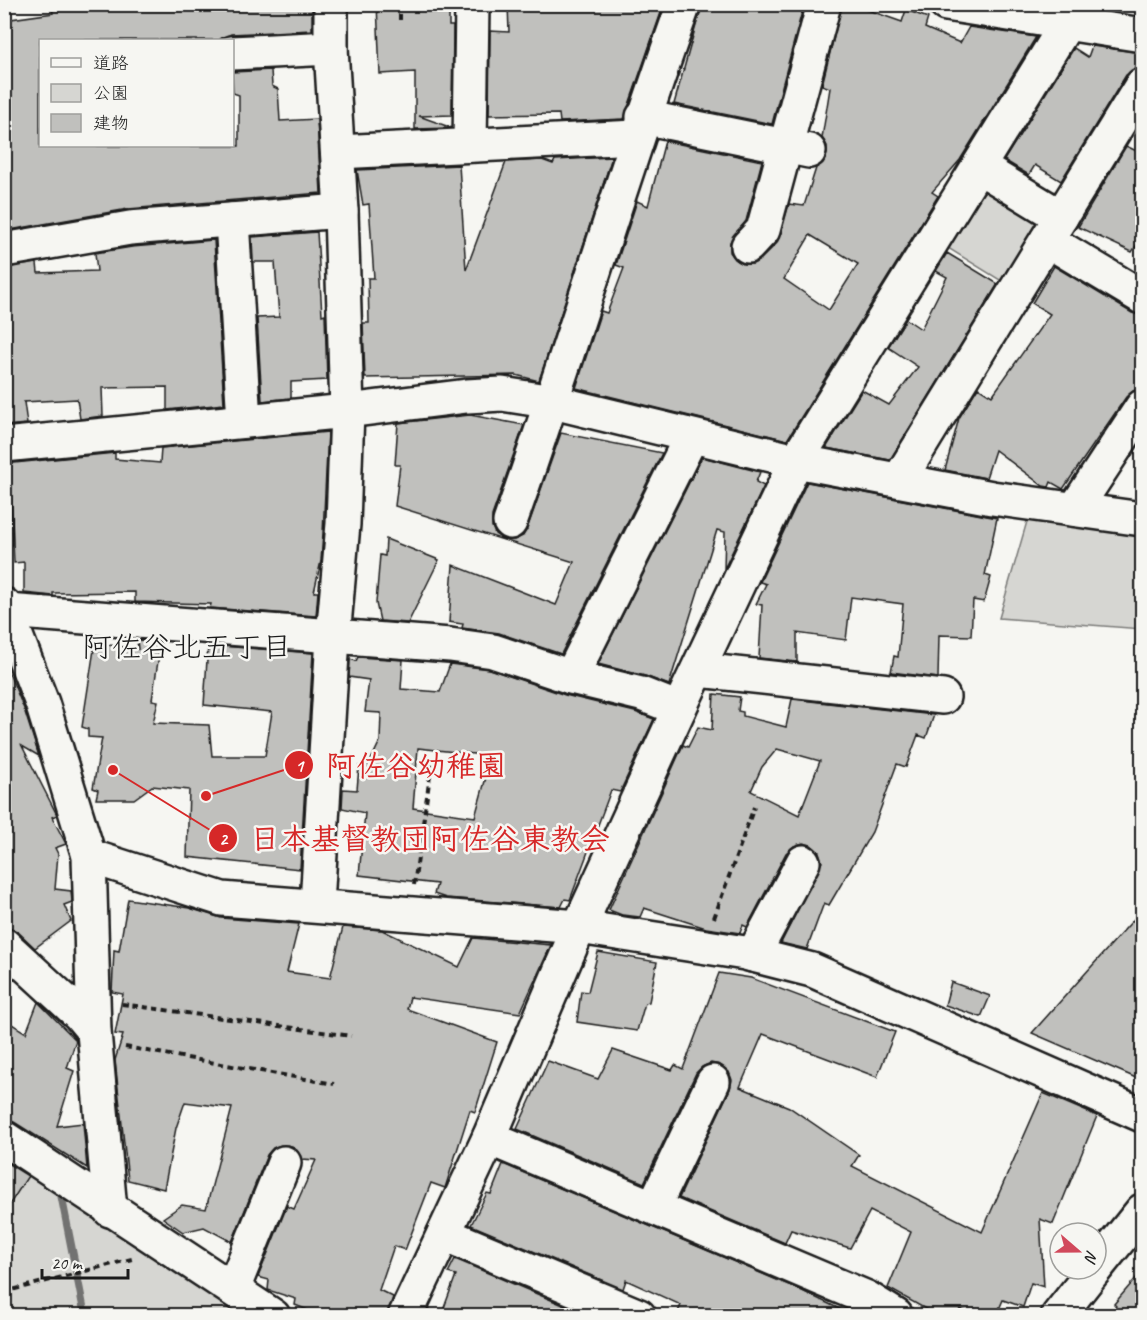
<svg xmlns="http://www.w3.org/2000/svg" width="1147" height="1320" font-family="Caveat,'Klee One',sans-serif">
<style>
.green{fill:#d6d6d2;stroke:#797977;stroke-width:1.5}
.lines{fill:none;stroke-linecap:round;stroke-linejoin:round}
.stream{stroke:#727271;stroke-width:8}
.building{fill:#c0c0bd;stroke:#1c1c1c;stroke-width:1.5;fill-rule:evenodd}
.minor-casing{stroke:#1c1c1c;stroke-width:38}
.major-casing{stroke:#1c1c1c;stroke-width:38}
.path{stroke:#1c1c1c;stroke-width:4;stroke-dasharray:6 4.5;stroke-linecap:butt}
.minor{stroke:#f6f6f2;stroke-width:33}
.major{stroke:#f6f6f2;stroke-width:33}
.labels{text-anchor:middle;stroke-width:5;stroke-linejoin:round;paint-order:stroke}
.neighbourhood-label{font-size:30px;fill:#1c1c1c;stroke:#f6f6f2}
.leader{fill:none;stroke:#d62828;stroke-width:2}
.callout-dot{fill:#d62828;stroke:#f6f6f2;stroke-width:2}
.mark-label{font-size:18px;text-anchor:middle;font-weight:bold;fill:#fff}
.callout-label{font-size:30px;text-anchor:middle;font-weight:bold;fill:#d62828;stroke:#f6f6f2;stroke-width:5;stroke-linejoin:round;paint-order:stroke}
</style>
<rect width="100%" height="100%" fill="#f6f6f2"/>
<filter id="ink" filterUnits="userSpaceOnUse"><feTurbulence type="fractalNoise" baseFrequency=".0167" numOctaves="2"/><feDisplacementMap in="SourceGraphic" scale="12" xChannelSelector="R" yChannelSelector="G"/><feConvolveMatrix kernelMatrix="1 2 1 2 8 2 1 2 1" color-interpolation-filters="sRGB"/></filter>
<g filter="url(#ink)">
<g class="green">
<path d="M982 176 1050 218 1008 285 940 243Z"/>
<path d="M1030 511 1142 528V629L999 618Z"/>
<path d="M4 1153 248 1315H5Z"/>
</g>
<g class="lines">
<path class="stream" d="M61 1194 85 1316"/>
</g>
<g class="building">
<path d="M79 4H312V30L231 34 219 40H40V146H239V95L233 93 232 72 271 70 272 86 278 89 280 121 317 119 321 193 128 209 4 231V20L53 13 52 8Z"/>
<path d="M377 4H449V26H453L452 115 419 116 452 128 415 129V72L380 74Z"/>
<path d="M508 4H664L624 119 560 122 559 114 489 115 490 31 509 32Z"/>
<path d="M702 4H804L772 124 674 104Z"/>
<path d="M842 4H851L902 22 906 10 928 18 925 28 960 43 969 27 1036 37 960 160 932 192 938 196 787 440 576 388 601 311 607 313 624 268 616 265 637 201 648 206 665 141 762 161 746 221 730 242V252L735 259 743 264H753L761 259 777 243 789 204 804 206 816 168 823 163 827 154V146L822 138 830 88 822 85ZM810 235 858 264 829 310 784 279Z"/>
<path d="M1092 46 1143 53V61L1139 67 1126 75 1061 181 1035 165 1029 175 1004 160 1074 48 1088 57Z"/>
<path d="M1126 146 1143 154V236L1132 252 1078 227Z"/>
<path d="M612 157 539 381 516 375 365 378 363 323H369L368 278H374L369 204 363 205 357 170 459 165 466 270 506 162 542 160 553 164 555 160Z"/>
<path d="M317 232 322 315 325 314 327 380 291 382V398L262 401 257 318 279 317 275 262H253L252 237Z"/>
<path d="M214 240 224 404 167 410V387L102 388 103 416 80 419 77 399 24 402 27 424 4 426V268L37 263 38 273 97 271 95 253 132 247Z"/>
<path d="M947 253 998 284 890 460 826 448 862 390 889 405 918 367 888 347 906 319 921 329 947 277 936 271Z"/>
<path d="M1054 266 1132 313 1143 316V388L1133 391 1126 397 1063 489 1051 482 1049 487 1043 486 995 450 986 478 945 470 959 418 978 387 992 396 1050 314 1032 303Z"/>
<path d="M470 415 524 425 492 516V526L495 534 504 540H514L523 536 527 529 561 433 662 453 561 654 499 633 462 628 463 624 449 622 453 565 556 605 574 562 395 506 400 465H395L398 423Z"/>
<path d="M328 432 323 533 321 561 314 592H318L316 616 210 608 211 604 135 602V592L53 593V596L24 593V562L14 563 11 499H4V464L115 453V459L160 463 161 448Z"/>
<path d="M702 457 760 472 756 482 764 486 724 569 725 532 717 530 669 685 645 676 598 664Z"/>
<path d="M807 482 997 518 985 575 991 577 984 602 973 600 971 636 939 635 938 678 891 672 894 656 898 657 903 604 851 597 846 640 797 633V662L759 658 762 605 756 604 766 584 760 582Z"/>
<path d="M386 539 439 560 408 623 380 621 376 603 380 555 385 556Z"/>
<path d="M137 640 161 642 152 700 158 701 153 723 209 725 212 756H265L272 712 204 705 208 645 313 653 300 869 187 857 189 790 152 786 134 799H96L98 790 93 788 102 738 88 737V729L82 727 95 643 138 649Z"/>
<path d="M358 657 403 660 401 689 440 692 450 664 489 669 565 695 635 712 654 719 620 792 611 790 570 900 565 899 561 907 446 898 434 894 437 884 359 875 365 813 342 808 343 789 357 790 359 766 369 764 380 741 381 713 365 712 369 680 349 677 350 659 356 661ZM418 748 492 756 475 817 413 808Z"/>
<path d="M4 661 24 709 39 756 22 746 57 815 52 817 66 844 55 848 58 854 55 889 71 891 72 902 64 905 71 921 35 948 17 931 4 927Z"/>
<path d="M714 694 740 697 738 711 743 712V716L786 727 792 699 934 715 926 738 918 735 906 767 897 764 872 832 829 905 824 903 807 949 781 943 822 862 819 852 811 845 803 843 794 846 786 853 747 927 743 925 740 933 706 928 644 908 640 917 622 915 609 910 683 745 688 747 698 727 712 730ZM777 749 820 761 799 815 751 791 762 767Z"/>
<path d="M128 899 189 908 221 918 299 924 287 972 330 978 343 927 382 930 459 967 473 938 551 945 520 1013 410 997 407 1009 497 1042 475 1112 470 1110 445 1188 431 1183 405 1250 394 1246 379 1290 393 1297 387 1316H323L295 1305 296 1299 268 1290 269 1280 258 1277 287 1206 294 1209 316 1160 302 1159 292 1146 281 1145 273 1148 267 1155 232 1242 204 1227 183 1232 163 1218 182 1205 206 1209 232 1108 185 1102 176 1128 164 1189 128 1180 115 1060 123 1035 115 1034 123 994 112 992 114 950 119 951Z"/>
<path d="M1143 909V1081L1032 1033Z"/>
<path d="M598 952 657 962 649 1002 645 1003 637 1031 577 1022 581 991 588 992Z"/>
<path d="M719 973 751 978 895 1032 877 1077 763 1034 740 1087 789 1107 859 1155 852 1166 982 1232 1043 1093 1097 1116 1053 1224 1040 1219 1044 1287 1031 1283 1023 1307 1003 1300 996 1316H976L960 1309 957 1316H938L888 1288 911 1232 870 1211 850 1248 791 1230 785 1243 679 1198 730 1089 732 1080 729 1072 720 1065 711 1063 702 1067 696 1073 644 1183 517 1129 548 1061 598 1079 613 1050 672 1070 675 1065 683 1069Z"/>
<path d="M951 982 990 996 981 1017 945 1005Z"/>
<path d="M38 1002 76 1040 67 1068 74 1071 57 1126 83 1123 87 1168 14 1122 4 1119V1019L26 1033Z"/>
<path d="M4 1161 28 1176 4 1213Z"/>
<path d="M503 1164 798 1289 854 1316H755L731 1308 728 1316H676L681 1305 626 1280 623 1289 471 1225 487 1193 491 1194Z"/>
<path d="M455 1259 589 1316H441L456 1275 448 1273Z"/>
<path d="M1143 1270V1316H1108L1116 1306 1114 1304Z"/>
</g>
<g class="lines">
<g class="minor-casing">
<g id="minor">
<path d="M946 4 1142 35"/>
<path d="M232 53 331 48"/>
<path d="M643 117 809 151"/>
<path d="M470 145 472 4"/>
<path d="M338 152 636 137"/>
<path d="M979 167 1061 217"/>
<path d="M232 220 244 421"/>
<path d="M1047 240 1142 297"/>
<path d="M748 246 763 230 824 4"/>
<path d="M4 250 130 228 341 211"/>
<path d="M4 445 347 411 467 396 502 394 553 402 796 461 992 498 1142 519"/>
<path d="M899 480 1142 85"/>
<path d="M1075 509 1142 407"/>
<path d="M510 522C571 351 622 176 684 4"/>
<path d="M4 605 42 703 89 856 94 1032 110 1210"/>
<path d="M7 611 450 645 493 651 571 677 641 694 679 709"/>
<path d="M699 670 943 697"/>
<path d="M571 677 691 437"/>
<path d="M89 856 222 899 579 927 745 953 812 970 1142 1115"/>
<path d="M317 904 333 637 343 524 347 411 341 211 331 48V4"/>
<path d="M4 945 79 1014 94 1032"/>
<path d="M753 955 803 862"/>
<path d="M4 1138 273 1316"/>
<path d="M489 1138 867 1298 896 1316"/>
<path d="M654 1206 713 1082"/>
<path d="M444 1234 639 1316"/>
<path d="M233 1289 284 1163"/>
<path d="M405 1316 489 1138 579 927 679 709 796 461 1079 4"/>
</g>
</g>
<g class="major-casing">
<g id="major">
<path d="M1096 1268 1142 1211"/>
<path d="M1058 1316 1095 1269"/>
</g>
</g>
<g class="path">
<path d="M400 20V4"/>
<path d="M414 885 432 762"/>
<path d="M714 918 754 807"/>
<path d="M122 1004 351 1036"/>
<path d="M125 1047 334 1084"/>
<path d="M4 1292 132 1259"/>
</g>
<use href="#minor" class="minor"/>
<use href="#major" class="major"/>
</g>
</g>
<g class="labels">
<g class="neighbourhood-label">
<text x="187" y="657">阿佐谷北五丁目</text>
</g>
</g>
<path class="leader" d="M206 796L299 765M113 770L223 838"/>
<g class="callout-dot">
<circle cx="206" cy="796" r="6"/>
<circle cx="113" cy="770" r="6"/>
<circle cx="299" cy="765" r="15"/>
<circle cx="223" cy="838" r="15"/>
</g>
<g class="mark-label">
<text x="299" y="772">1</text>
<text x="223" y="845">2</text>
</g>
<g class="callout-label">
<text x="416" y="776">阿佐谷幼稚園</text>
<text x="430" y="849">日本基督教団阿佐谷東教会</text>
</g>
<rect width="1147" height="1320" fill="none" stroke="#f6f6f2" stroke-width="24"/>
<rect x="12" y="12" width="1123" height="1296" fill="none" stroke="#1c1c1c" stroke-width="2" filter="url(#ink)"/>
<rect x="39" y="39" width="195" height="108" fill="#f6f6f2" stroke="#9f9f9c" stroke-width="1.5"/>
<rect x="51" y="58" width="30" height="9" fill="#f6f6f2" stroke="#9f9f9c" stroke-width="1.5"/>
<text x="93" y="69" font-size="18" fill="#1c1c1c">道路</text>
<rect x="51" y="84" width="30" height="18" fill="#d6d6d2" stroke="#9f9f9c" stroke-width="1.5"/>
<text x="93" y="99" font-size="18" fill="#1c1c1c">公園</text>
<rect x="51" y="114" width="30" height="18" fill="#c0c0bd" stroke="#9f9f9c" stroke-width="1.5"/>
<text x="93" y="129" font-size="18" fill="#1c1c1c">建物</text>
<g transform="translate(1078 1251) rotate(110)"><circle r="28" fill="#f6f6f2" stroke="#9f9f9c" stroke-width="1.5"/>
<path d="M0-4.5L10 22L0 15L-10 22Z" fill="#d1495b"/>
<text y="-9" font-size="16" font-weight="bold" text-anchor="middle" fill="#1c1c1c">N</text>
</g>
<path d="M42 1269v9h86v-9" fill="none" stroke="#1c1c1c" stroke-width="3"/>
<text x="51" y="1269" font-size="18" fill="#1c1c1c" stroke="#f6f6f2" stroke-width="4.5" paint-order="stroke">20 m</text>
</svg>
